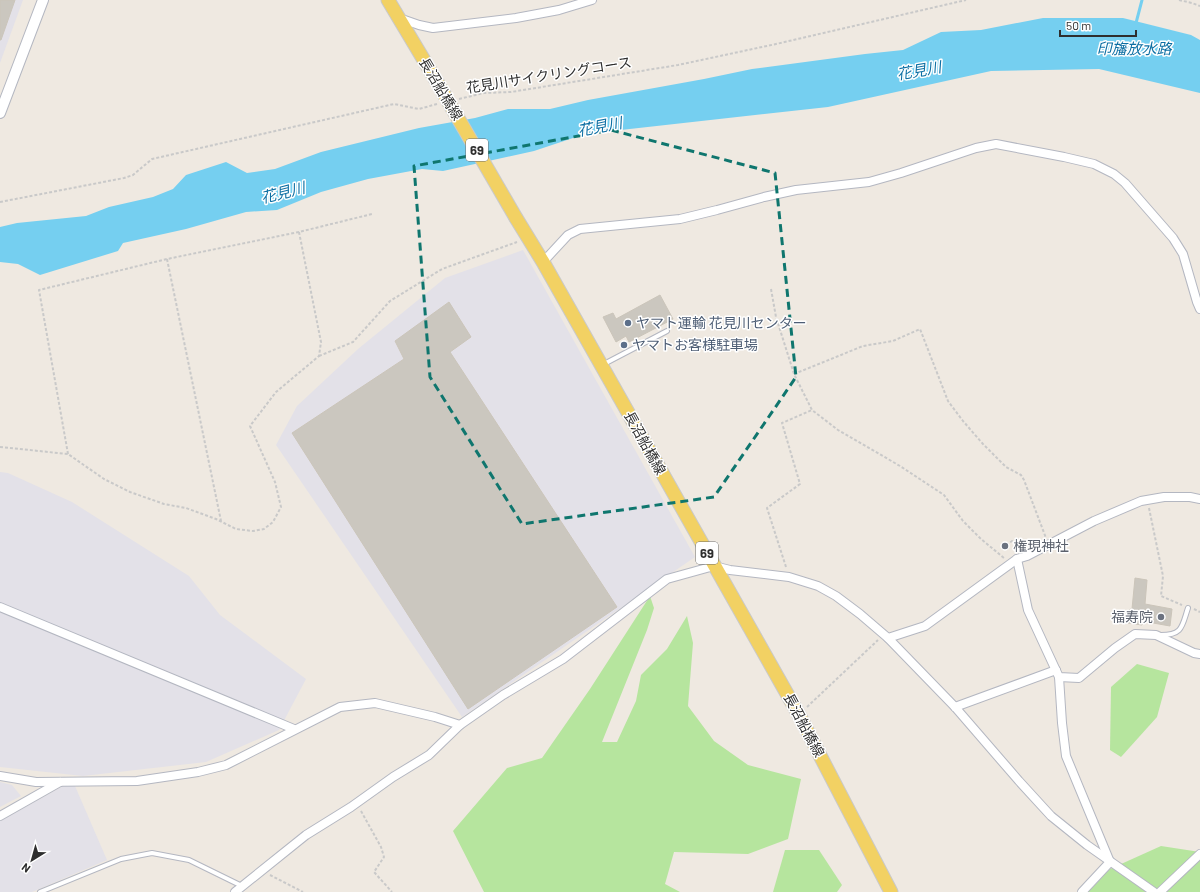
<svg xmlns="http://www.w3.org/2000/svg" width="1200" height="892" font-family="Barlow,'Noto Sans JP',sans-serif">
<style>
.industrial{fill:#e3e1e8}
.green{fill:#b6e59e}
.water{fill:#75cff0}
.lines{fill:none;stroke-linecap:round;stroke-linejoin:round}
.stream{stroke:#75cff0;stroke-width:3}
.building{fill:#cbc7bf;stroke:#cbc5ba}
.service-casing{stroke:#b4b7c1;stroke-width:6}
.minor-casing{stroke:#b4b7c1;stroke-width:10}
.tertiary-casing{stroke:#b4b7c1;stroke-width:12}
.primary-casing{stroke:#c9c9c9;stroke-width:15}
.path{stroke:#c9c9c9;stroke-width:2;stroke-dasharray:3 2;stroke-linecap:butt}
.service{stroke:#fff;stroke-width:4}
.minor{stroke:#fff;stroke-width:8}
.tertiary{stroke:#fff;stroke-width:10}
.primary{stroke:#f2d163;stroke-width:13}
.primary-bridge-casing{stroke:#c9c9c9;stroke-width:15;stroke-linecap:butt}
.primary-bridge{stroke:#f2d163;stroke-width:13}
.marked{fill:none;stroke:#0f766e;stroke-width:3;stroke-dasharray:8 5;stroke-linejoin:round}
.service-dot{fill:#5c6f8a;stroke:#fff;stroke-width:1.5}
.worship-dot{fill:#6b7280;stroke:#fff;stroke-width:1.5}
.labels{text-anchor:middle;stroke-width:3;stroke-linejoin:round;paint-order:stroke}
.shield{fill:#fff;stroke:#6d6d6d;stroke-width:1}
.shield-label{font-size:13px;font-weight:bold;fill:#2e2e2e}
.street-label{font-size:14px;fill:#2e2e2e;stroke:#fff}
.service-label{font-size:14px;fill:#4e5e75;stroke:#fff;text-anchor:start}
.worship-label{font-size:14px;fill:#5b616d;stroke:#fff;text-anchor:start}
.water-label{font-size:15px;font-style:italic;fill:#0d6fa3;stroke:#fff}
</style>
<rect width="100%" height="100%" fill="#efe9e1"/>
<g class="industrial">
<path d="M0 0H23L0 63Z"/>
<path d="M523 250 695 557 462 717 276 445 297 406 358 349 445 278Z"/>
<path d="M0 472 8 473 72 502 189 576 220 615 306 679 279 730 206 762 83 776 0 767Z"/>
<path d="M0 782 12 785 21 796 0 807Z"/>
<path d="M63 786H75L107 860 32 892H0V821Z"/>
</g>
<g class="green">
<path d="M650 596 654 608 647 630 602 742H617L636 701 641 675 667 649 687 616 693 643 688 706 714 741 748 765 801 779 788 839 748 854 674 852 665 884 680 892H484L453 831 507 768 542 758 590 689Z"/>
<path d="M1137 664 1169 673 1157 717 1121 757 1110 750 1111 687Z"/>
<path d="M1161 846 1200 852V892H1088L1110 869Z"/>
<path d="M785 850H819L842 885 837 892H773Z"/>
</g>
<path class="water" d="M1043 18H1123L1191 35 1200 40V93L1099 69 991 71 828 107 585 134 534 151 443 171 422 169 368 179 321 192 277 210 246 212 186 229 123 243 118 251 40 275 18 264 0 262V227L17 223 86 216 109 207 153 197 173 189 186 175 226 162 247 173 275 169 321 152 419 128 475 118 508 109H550L588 100 704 79 752 69 865 54 903 50 941 32 981 30Z"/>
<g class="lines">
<path class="stream" d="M1136 23 1142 0"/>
</g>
<g class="building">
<path d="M0 0H15L1 40H0Z"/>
<path d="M660 295 673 319 629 342 626 336 616 342 603 317 613 313 616 319Z"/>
<path d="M449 302 471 337 450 352 617 607 468 709 292 433 404 359 395 341Z"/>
<path d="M1135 578 1147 580 1145 604 1172 609 1170 626 1142 621V625L1128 623 1130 609H1132Z"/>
</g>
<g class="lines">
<g class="service-casing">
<g id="service">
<path d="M604 364 667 331"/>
<path d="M1161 635C1183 635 1182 626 1188 608"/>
<path d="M40 892 121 859 152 853 189 860 242 886"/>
</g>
</g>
<g class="minor-casing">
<g id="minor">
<path d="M399 18 419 25 433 28 516 18 559 10 592 0"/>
<path d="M543 262 568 235 580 229 680 219 717 210 764 197 796 190 869 182 901 173 976 148 996 144 1064 157 1094 164 1114 174 1125 183 1173 238 1183 254 1197 302 1200 309"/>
<path d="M1017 559 1028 610 1059 677 1079 678 1115 648 1135 634 1156 635 1194 653 1200 654"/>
<path d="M0 607 294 729"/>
<path d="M888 638 955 707 1019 781 1051 816 1087 845 1154 892"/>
<path d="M1059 677 1062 723 1066 756 1110 862 1082 892"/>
<path d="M955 707 1056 670"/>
<path d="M0 776 36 782 137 781 198 772 226 765 340 707 375 703 435 717 460 725 503 695 563 659 667 579 714 566 730 570 789 577 818 586 836 596 860 614 888 638 925 626 1017 559 1027 556 1094 521 1141 501 1164 497H1190L1200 499"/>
<path d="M0 816 60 782"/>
<path d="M235 892 306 835 351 807 393 777 429 755 460 725"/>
<path d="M1160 892 1200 854"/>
</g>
</g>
<g class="tertiary-casing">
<path id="tertiary" d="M0 113 43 0"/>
</g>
<g class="primary-casing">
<g id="primary">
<path d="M388 0 437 82"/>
<path d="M516 218 543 262 799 715 891 892"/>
</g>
</g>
<g class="path">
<path d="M1179 0 1192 3 1200 6"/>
<path d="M459 99 484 93 511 92 678 65 776 44 966 0"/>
<path d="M0 202 124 178 133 175 152 159 394 104 419 109 437 104"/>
<path d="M167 259 221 521"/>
<path d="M771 289 776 317 794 374 812 410 838 430 900 466 944 495 963 521 981 539 1004 558"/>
<path d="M319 356 353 342 390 301 442 269 517 242"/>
<path d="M794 374 863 346 893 341 920 329 948 401 963 421 983 444 1006 467 1021 475 1024 480 1046 538"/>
<path d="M0 447 68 454 104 479 130 492 164 504 186 508 216 519 236 529 253 531 264 529 273 522 281 507 275 482 250 426 276 392 319 356 321 342 299 232"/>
<path d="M68 454 39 290 167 259 299 232 372 214"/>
<path d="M1149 508 1163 576 1161 596 1182 605"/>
<path d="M1006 545 1012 541 1022 549"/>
<path d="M786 567 767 508 800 484 782 423 812 410"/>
<path d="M1194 609 1200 612"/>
<path d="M807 707 878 640"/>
<path d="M361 811 381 847 384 857 374 872 392 892"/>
<path d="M270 875 303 892"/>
</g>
<use href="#service" class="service"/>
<use href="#minor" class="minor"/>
<use href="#tertiary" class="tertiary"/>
<use href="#primary" class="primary"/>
<g class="primary-bridge-casing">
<path id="primary-bridge" d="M437 82 516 218"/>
</g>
<use href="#primary-bridge" class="primary-bridge"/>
</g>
<path class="marked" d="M611 130 775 173 796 377 714 497 522 524 430 377 414 166Z"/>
<g class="service-dot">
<circle cx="628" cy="323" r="4"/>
<circle cx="624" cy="345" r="4"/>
</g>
<g class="worship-dot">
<circle cx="1005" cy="546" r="4"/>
<circle cx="1161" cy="617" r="4"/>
</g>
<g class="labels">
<g class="shield">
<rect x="466" y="139" width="22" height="22" rx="3"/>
<rect x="696" y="542" width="22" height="22" rx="3"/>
</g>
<g class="shield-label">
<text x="477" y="155">69</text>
<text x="707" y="558">69</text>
</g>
<g class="street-label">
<text transform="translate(549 75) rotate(-9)" y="5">花見川サイクリングコース</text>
<text transform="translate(441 89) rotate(59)" y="5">長沼船橋線</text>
<text transform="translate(645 443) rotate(61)" y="5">長沼船橋線</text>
<text transform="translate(804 725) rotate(62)" y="5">長沼船橋線</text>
</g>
<g class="service-label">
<text x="636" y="328">ヤマト運輸 花見川センター</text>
<text x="632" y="350">ヤマトお客様駐車場</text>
</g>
<g class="worship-label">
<text x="1013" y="551">権現神社</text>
<text x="1153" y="622" text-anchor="end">福寿院</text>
</g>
<g class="water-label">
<text x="1134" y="54">印旛放水路</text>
<text transform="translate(919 71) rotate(-10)" y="5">花見川</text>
<text transform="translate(600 127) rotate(-11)" y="5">花見川</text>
<text transform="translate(283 193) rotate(-14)" y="5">花見川</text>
</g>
</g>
<g transform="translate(32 860) rotate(217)" stroke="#ffffff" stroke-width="3" paint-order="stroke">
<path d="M0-3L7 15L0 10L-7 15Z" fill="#2e2e2e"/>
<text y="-6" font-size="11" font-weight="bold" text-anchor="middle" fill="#2e2e2e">N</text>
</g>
<path d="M1060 30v6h76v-6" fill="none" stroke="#2e2e2e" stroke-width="2"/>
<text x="1066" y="30" font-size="12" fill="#2e2e2e" stroke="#ffffff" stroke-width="3" paint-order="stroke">50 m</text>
</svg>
